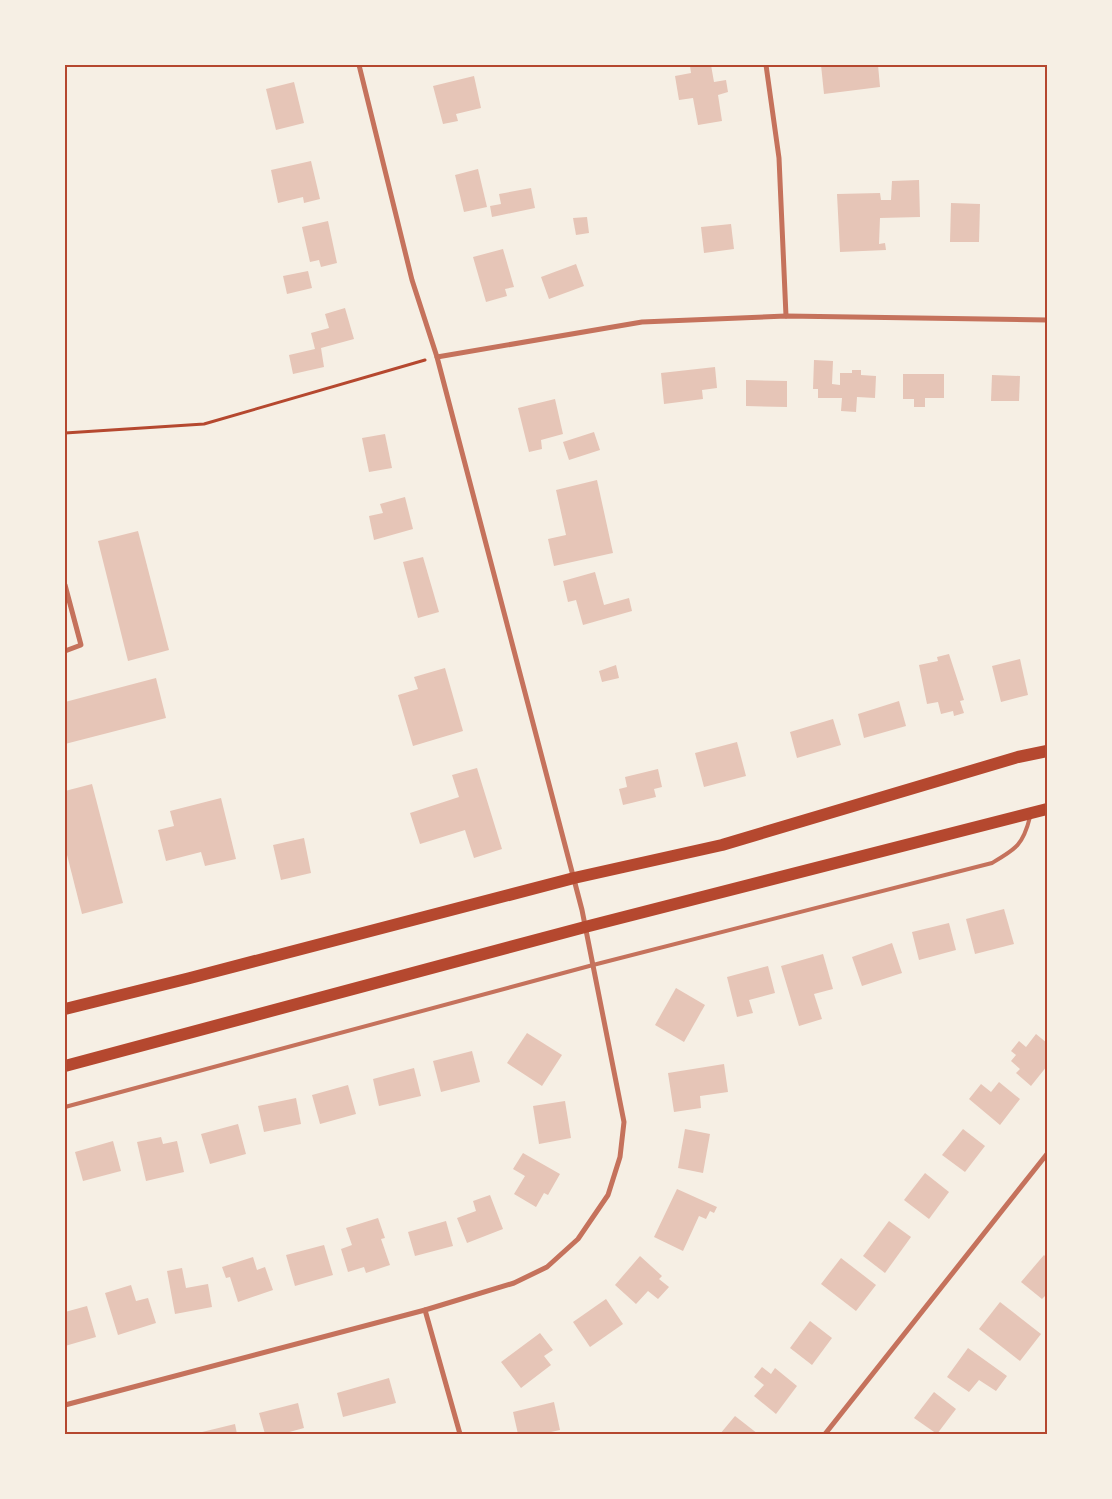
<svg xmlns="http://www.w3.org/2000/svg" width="1112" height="1499" font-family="Raleway,sans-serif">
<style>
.building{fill:#e6c5b7}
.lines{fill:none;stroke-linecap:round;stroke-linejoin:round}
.path{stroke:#b5482f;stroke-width:3}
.service{stroke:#c5725c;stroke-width:4}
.minor{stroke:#c5725c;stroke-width:5}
.primary{stroke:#b5482f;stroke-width:12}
.neatline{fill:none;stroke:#b5482f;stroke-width:2}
</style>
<rect width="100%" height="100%" fill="#f6efe4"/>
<g class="building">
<path d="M697 65H711L714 82 726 80 728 92 718 95 722 121 698 125 693 98 679 100 675 76 691 73 690 66Z"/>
<path d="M821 65H878L880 87 824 94Z"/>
<path d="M474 76 481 108 456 114 458 121 443 124 433 86Z"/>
<path d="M294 82 304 123 276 130 266 89Z"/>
<path d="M311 161 320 199 304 203 303 197 278 203 271 170Z"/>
<path d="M478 169 487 207 464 212 455 175Z"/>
<path d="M919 180 920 217 880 218 879 244 885 243 886 250 840 252 837 194 880 193 881 200H891L892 181Z"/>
<path d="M531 188 535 208 492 217 490 206 501 204 499 194Z"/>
<path d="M951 203 980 204 979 242H950Z"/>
<path d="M587 217 589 233 576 235 573 218Z"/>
<path d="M328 221 337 263 321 267 319 260 310 262 302 227Z"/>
<path d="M731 224 734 249 704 253 701 227Z"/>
<path d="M503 249 514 287 505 289 507 296 486 302 473 257Z"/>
<path d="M576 264 584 286 549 299 541 277Z"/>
<path d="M308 271 312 288 287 294 283 276Z"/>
<path d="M345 308 354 339 321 348 324 367 293 374 289 355 315 349 311 333 329 328 325 314Z"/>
<path d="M814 360 833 361 832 384 840 385V373H852V370H861V375L876 376 875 398 857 397 856 412 841 411 842 398H818V389H813Z"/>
<path d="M715 367 717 388 702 390 703 399 664 404 661 373Z"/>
<path d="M903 374H944V398H925V407H914V399H903Z"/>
<path d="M992 375 1020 376 1019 401H991Z"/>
<path d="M746 380 787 381V407L746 406Z"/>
<path d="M555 399 563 434 541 440 542 449 529 452 518 408Z"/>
<path d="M594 432 600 450 569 460 563 442Z"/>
<path d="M385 434 392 468 369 472 362 438Z"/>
<path d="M597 480 613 553 554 566 548 539 566 535 556 490Z"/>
<path d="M405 497 413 529 374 540 369 516 383 513 380 504Z"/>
<path d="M138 531 169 650 128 661 98 541Z"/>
<path d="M423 557 439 612 418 618 403 562Z"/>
<path d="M595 572 604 605 629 598 632 611 583 625 576 600 568 602 563 581Z"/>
<path d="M949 654 964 700 960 701 964 713 954 716 953 711 941 714 938 702 927 704 919 665 938 661 937 657Z"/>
<path d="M1020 659 1028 695 1001 702 992 666Z"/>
<path d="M616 665 619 678 602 682 599 671Z"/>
<path d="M445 668 463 731 413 746 398 695 418 689 414 677Z"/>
<path d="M156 678 166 718 65 744V702Z"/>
<path d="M899 701 906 726 864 738 858 714Z"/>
<path d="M833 719 841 745 797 758 790 732Z"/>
<path d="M737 742 746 776 704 787 695 753Z"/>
<path d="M477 768 502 849 474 858 465 830 420 844 410 813 459 797 452 775Z"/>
<path d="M658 769 662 787 654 789 656 797 623 805 619 789 627 787 625 777Z"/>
<path d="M92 784 123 903 82 914 65 847V791Z"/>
<path d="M221 798 236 859 205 866 201 852 166 861 158 830 174 826 170 811Z"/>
<path d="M304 838 311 873 281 880 273 845Z"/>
<path d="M1004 909 1014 944 975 954 966 919Z"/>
<path d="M949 923 956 950 919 960 912 932Z"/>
<path d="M892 943 902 973 862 986 852 957Z"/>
<path d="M823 954 833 989 814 994 822 1019 799 1026 781 966Z"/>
<path d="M768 966 775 993 749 1000 753 1013 737 1017 727 977Z"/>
<path d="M676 988 705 1005 684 1042 655 1025Z"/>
<path d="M527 1033 562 1055 542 1086 507 1063Z"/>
<path d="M1036 1034 1047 1043V1066L1031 1086 1016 1073 1020 1069 1011 1061 1016 1055 1011 1051 1019 1041 1026 1047Z"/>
<path d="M472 1051 480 1082 441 1092 433 1061Z"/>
<path d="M724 1064 728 1092 700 1096 701 1108 674 1112 668 1073Z"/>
<path d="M414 1068 421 1096 379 1106 373 1079Z"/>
<path d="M999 1082 1020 1099 1000 1125 969 1099 981 1084 991 1092Z"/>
<path d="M348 1085 356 1114 320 1124 312 1095Z"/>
<path d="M296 1098 301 1124 264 1132 258 1106Z"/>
<path d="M565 1101 571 1138 539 1144 533 1106Z"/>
<path d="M238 1124 246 1154 210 1164 201 1134Z"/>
<path d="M685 1129 710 1134 703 1173 678 1168Z"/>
<path d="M963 1129 985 1146 965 1172 942 1155Z"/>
<path d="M161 1137 163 1144 177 1141 184 1172 146 1181 137 1142Z"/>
<path d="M113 1141 121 1171 83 1181 75 1152Z"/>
<path d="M523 1153 560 1174 548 1195 544 1193 536 1207 514 1194 525 1176 513 1169Z"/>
<path d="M925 1173 949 1192 929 1219 904 1200Z"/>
<path d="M677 1189 717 1207 714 1213 710 1211 706 1219 699 1216 683 1251 654 1237Z"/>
<path d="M490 1195 503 1229 467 1243 457 1218 476 1211 473 1201Z"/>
<path d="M378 1218 385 1238 381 1239 390 1265 366 1273 364 1267 348 1272 341 1249 352 1245 346 1228Z"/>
<path d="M446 1221 453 1246 415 1256 408 1232Z"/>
<path d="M889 1221 911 1237 885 1273 863 1256Z"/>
<path d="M324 1245 333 1275 295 1286 286 1255Z"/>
<path d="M1044 1255 1047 1258V1294L1042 1299 1021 1282Z"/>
<path d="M640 1256 662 1276 659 1279 669 1287 658 1299 648 1291 636 1304 615 1285Z"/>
<path d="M253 1257 257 1270 265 1267 273 1290 238 1302 230 1277 226 1278 222 1267Z"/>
<path d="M841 1258 876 1285 856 1311 821 1284Z"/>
<path d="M182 1268 186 1288 208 1284 212 1307 175 1314 167 1271Z"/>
<path d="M131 1285 136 1301 148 1298 156 1323 118 1335 105 1293Z"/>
<path d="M606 1299 623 1324 590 1347 573 1322Z"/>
<path d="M1000 1302 1041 1334 1020 1361 979 1329Z"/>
<path d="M87 1306 96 1337 65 1346V1312Z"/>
<path d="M810 1321 832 1338 812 1365 790 1348Z"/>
<path d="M540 1333 553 1350 544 1356 551 1365 521 1388 501 1362Z"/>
<path d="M968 1348 1007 1376 996 1391 979 1380 969 1392 947 1377Z"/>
<path d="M762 1367 771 1374 775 1368 797 1386 776 1414 754 1396 764 1385 754 1377Z"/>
<path d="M389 1378 396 1403 343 1417 337 1393Z"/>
<path d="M934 1392 956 1409 937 1434 914 1418Z"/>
<path d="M554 1402 560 1430 542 1434H518L513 1412Z"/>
<path d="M298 1403 304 1428 282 1434H265L259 1413Z"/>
<path d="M735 1416 758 1434H720Z"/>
<path d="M235 1424 237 1434H198V1433Z"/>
</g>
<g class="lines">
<path class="path" d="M65 433 204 424 425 360"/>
<path class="service" d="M65 1107 593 965 992 863C1016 849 1023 845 1030 817"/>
<g class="minor">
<path d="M766 65 779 158 786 316"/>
<path d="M437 357 642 322 786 316 1047 320"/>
<path d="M65 585 81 645 65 651"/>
<path d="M425 1310 460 1434"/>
<path d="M65 1405 425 1310 514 1283 547 1267 578 1239 608 1195 620 1157 624 1122 582 910 437 357 412 280 359 65"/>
<path d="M825 1434 1047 1154"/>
</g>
<g class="primary">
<path d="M65 1009 190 978 574 878 722 845 1018 757 1047 751"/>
<path d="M65 1066 585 927 1047 809"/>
</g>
</g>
<rect width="1112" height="1499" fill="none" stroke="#f6efe4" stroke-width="132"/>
<rect x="66" y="66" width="980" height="1367" class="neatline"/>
</svg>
